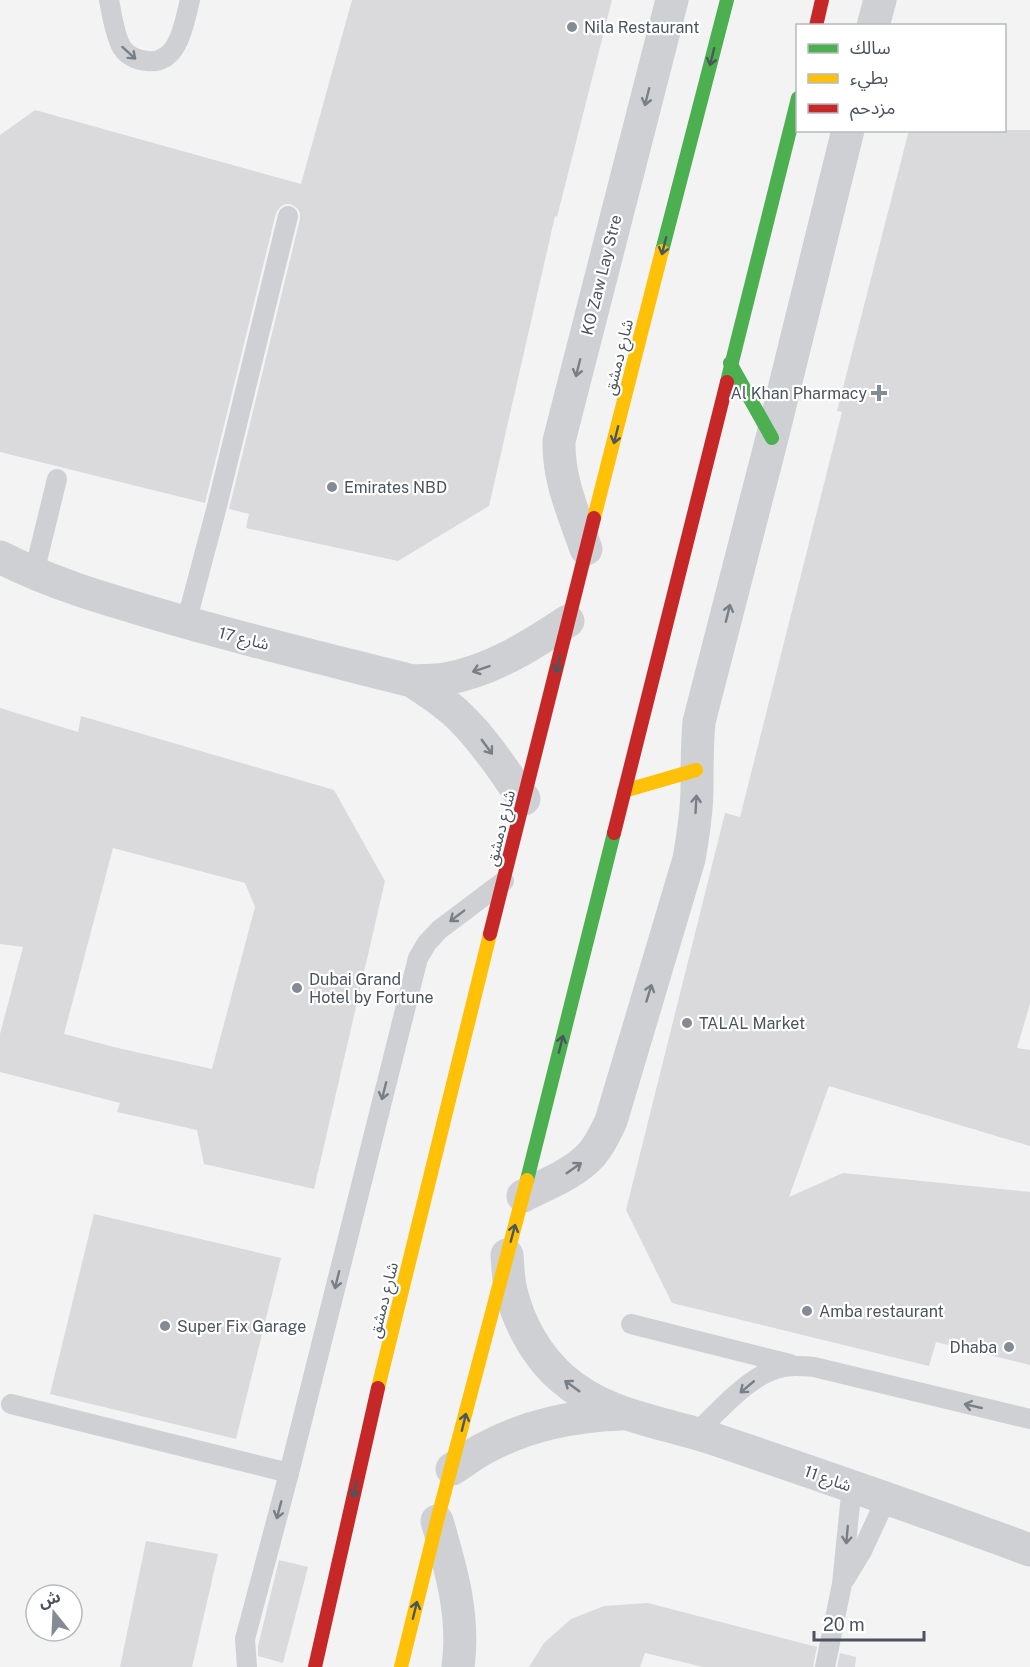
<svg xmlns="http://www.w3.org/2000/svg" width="1030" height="1667" font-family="'Public Sans','Noto Sans Arabic',sans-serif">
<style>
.building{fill:#dadadc;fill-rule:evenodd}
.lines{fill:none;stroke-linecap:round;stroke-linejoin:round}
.lane{stroke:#ced0d3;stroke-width:20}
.street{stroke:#ced0d3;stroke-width:33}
.fast{stroke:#4caf50;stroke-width:14}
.slow{stroke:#ffc107;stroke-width:14}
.jam{stroke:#c62828;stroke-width:14}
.oneway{stroke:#787f87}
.oneway2{stroke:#4a585d}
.poi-dot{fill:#858b92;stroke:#fff;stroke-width:2}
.labels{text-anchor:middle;stroke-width:4.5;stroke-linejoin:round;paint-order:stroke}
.poi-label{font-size:16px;fill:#4a535e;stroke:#fff;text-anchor:start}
.street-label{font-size:16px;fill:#4a535e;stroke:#fff}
</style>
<rect width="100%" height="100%" fill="#f3f3f3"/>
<g class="building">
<path d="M352 0H612L557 217 555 216 489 506 398 561 246 528 249 514 229 509 300 219V213L297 208 290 204H285L280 207 276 213 205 503 0 452V135L35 110 301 184Z"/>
<path d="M909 130H1030V1004L1017 1048 1030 1050V1146L829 1086 789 1197 843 1173 1030 1192V1365L936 1342 929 1366 672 1303 626 1210 725 813 740 817 842 412 837 411Z"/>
<path d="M0 708 78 732 81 716 334 790 385 881 314 1189 204 1164 197 1130 117 1112 120 1103 0 1072V1034L23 947 0 944ZM113 848 245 883 255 907 212 1069 118 1048 64 1034Z"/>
<path d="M94 1214 281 1258 236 1439 50 1394Z"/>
<path d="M146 1541 218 1554 192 1667H120Z"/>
<path d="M279 1560 308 1567 283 1663 258 1656V1646Z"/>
<path d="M648 1603 817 1647 813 1667H703L645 1653 640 1667H529L544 1643 571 1619 604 1606Z"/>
<path d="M840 1653 856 1657 855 1667H837Z"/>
</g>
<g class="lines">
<g class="lane">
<path d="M109 0C111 11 116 41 123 49 129 57 137 60 147 61 179 65 184 23 190 0"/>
<path d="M34 573 57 479"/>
<path d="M186 623 216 510 288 216"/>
<path d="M631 1324 790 1364"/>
<path d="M11 1404 289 1473"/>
<path d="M696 1433C718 1412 747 1378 776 1369 788 1365 801 1366 814 1367L1030 1419"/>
<path d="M845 1579 862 1551 887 1497"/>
<path d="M247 1667 245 1639 289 1473 418 958 427 943 439 930 504 881"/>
<path d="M825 1667 842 1584 852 1485"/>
</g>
<g class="street">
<path d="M873 26 880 0"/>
<path d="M586 549C574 514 558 480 559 441L672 0"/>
<path d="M0 557C48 582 99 597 150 612 237 638 325 659 412 681 430 693 449 705 464 721 487 744 505 773 524 799"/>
<path d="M412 681C423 680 434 681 445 679 491 671 530 646 568 621"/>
<path d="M523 1196C546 1184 574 1174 592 1154 600 1144 606 1132 611 1121L689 859C693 836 697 812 697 788 697 766 697 744 699 722L772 438 848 130"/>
<path d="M507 1255C508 1267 508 1279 511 1291 519 1324 537 1357 563 1379 607 1417 661 1421 714 1439 820 1475 925 1511 1030 1550"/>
<path d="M452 1469C462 1463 472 1455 483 1449 527 1425 572 1416 621 1414"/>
<path d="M437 1521C451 1569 465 1616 458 1667"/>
</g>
<g class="fast">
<path d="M662 251 727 0"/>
<path d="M730 363 772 438"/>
<path d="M727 382 798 98"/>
<path d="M527 1180 614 833"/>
</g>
<g class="slow">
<path d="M594 518 662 251"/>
<path d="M624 791 696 770"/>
<path d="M378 1388 490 934"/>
<path d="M401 1667 437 1521 527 1180"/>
</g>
<g class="jam">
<path d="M816 26 822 0"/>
<path d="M614 833 727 382"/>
<path d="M490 934 594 518"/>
<path d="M315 1667 378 1388"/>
</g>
</g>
<defs><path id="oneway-shaft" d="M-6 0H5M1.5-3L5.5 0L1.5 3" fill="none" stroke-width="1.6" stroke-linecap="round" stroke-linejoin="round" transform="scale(1.5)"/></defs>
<g class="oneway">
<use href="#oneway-shaft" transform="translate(129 53) rotate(42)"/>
<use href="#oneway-shaft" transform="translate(647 97) rotate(104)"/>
<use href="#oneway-shaft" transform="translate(578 368) rotate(104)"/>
<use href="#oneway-shaft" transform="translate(728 613) rotate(-76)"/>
<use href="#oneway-shaft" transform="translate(481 669) rotate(161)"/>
<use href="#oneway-shaft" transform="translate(487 747) rotate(54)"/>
<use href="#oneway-shaft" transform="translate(696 804) rotate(-87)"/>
<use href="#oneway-shaft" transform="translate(457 916) rotate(143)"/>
<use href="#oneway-shaft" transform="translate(649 993) rotate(-73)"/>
<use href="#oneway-shaft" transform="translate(384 1091) rotate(104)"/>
<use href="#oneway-shaft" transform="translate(574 1168) rotate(-35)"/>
<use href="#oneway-shaft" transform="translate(337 1280) rotate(104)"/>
<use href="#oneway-shaft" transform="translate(572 1386) rotate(-144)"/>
<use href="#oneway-shaft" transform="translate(747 1387) rotate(140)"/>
<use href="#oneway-shaft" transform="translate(973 1406) rotate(-167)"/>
<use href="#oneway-shaft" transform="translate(279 1510) rotate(105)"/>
<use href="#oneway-shaft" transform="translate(847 1535) rotate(95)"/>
</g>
<g class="oneway2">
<use href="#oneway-shaft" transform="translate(712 57) rotate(104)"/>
<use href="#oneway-shaft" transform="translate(664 246) rotate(104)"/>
<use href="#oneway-shaft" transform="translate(616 435) rotate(104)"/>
<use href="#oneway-shaft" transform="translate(558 664) rotate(104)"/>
<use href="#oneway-shaft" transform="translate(561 1044) rotate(-76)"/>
<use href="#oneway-shaft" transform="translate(513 1233) rotate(-75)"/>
<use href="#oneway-shaft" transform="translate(464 1422) rotate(-76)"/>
<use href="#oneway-shaft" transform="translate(355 1489) rotate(102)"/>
<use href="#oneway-shaft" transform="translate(415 1610) rotate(-76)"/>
</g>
<g class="poi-dot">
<circle cx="572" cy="27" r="6"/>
<path d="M876 384h6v6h6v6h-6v6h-6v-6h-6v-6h6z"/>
<circle cx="332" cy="487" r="6"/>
<circle cx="297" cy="988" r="6"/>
<circle cx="687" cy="1023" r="6"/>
<circle cx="807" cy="1311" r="6"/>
<circle cx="165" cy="1326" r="6"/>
<circle cx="1009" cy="1347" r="6"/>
</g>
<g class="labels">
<g class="poi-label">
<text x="584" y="33">Nila Restaurant</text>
<text x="867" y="399" text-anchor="end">Al Khan Pharmacy</text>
<text x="344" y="493">Emirates NBD</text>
<text x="309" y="985">Dubai Grand<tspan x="309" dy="18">Hotel by Fortune</tspan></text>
<text x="699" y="1029">TALAL Market</text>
<text x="819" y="1317">Amba restaurant</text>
<text x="177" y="1332">Super Fix Garage</text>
<text x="997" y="1353" text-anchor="end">Dhaba</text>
</g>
<g class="street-label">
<text transform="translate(601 275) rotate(-76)" y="6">KO Zaw Lay Stre</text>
<text transform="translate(618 357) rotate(-76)" y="6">شارع دمشق</text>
<text transform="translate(244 638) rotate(14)" y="6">شارع 17</text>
<text transform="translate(500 828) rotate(-76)" y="6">شارع دمشق</text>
<text transform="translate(383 1300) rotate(-76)" y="6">شارع دمشق</text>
<text transform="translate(828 1478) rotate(19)" y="6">شارع 11</text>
</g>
</g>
<rect x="796" y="24" width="210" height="108" fill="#ffffff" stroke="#b7babf" stroke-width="1.5"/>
<rect x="808" y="44" width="30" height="9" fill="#4caf50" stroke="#b7babf" stroke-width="1.5"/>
<text x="850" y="54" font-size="18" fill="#4a535e">سالك</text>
<rect x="808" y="74" width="30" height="9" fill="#ffc107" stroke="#b7babf" stroke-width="1.5"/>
<text x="850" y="84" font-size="18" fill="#4a535e">بطيء</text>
<rect x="808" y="104" width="30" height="9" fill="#c62828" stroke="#b7babf" stroke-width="1.5"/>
<text x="850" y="114" font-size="18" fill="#4a535e">مزدحم</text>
<g transform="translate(54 1613) rotate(342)"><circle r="28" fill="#ffffff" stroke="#b7babf" stroke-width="1.5"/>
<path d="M0-4.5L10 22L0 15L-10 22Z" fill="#858b92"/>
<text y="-9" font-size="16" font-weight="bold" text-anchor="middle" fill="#4a535e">ش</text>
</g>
<path d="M814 1631v9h110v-9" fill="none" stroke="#4a535e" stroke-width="3"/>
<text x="823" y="1631" font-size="18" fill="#4a535e" stroke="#ffffff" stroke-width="4.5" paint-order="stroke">20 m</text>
</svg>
